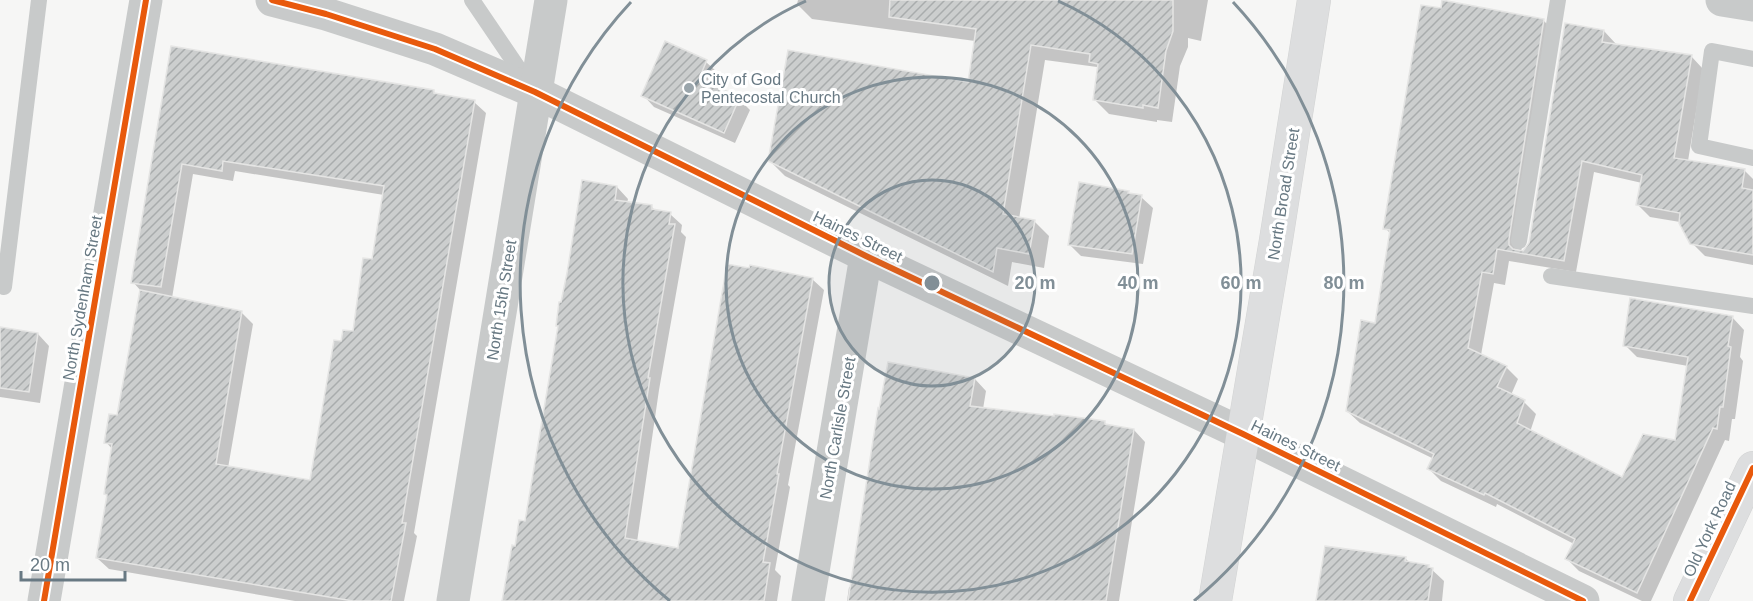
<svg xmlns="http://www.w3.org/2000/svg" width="1753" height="601" font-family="Arial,sans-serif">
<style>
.shadow{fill:#0003;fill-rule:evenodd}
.building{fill:url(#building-hatch);stroke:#e5e5e4;stroke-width:1.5}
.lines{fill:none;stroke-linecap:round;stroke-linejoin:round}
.primary-casing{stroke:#d2d3d3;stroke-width:34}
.lane{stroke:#c8caca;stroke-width:16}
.street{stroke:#c8caca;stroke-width:33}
.primary{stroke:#dddedf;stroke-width:33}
.cycleway-casing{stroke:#fff;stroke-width:10}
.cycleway{stroke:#e8590c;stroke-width:6}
.ring{fill:none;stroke:#818f97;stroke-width:3}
.poi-dot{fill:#9aa5ab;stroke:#fff;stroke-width:2}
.labels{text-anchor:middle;stroke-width:6;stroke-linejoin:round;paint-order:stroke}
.poi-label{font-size:16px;fill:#687983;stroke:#fff;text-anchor:start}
.street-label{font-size:16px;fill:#687983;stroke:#fff}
.centre{fill:#818f97;stroke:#fff;stroke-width:3}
.ring-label{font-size:18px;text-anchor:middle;font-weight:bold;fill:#818f97;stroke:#fff;stroke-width:6;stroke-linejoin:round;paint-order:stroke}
</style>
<defs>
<pattern id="building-hatch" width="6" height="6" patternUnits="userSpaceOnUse" patternTransform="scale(1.5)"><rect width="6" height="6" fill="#cccece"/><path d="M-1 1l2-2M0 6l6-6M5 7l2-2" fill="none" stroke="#a9acad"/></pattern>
</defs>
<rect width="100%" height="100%" fill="#f6f6f5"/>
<g class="shadow">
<path d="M798 0H1208L1201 41 1188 38V47L1180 66 1172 122 1157 120V122L1109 114 1094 99 1099 69 1097 67 1045 60 1019 219 1034 221 1049 236 1044 268 1012 262 1008 286 785 176 770 161 969 83 975 41 812 19 797 4Z"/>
<path d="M1544 21 1556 33 1521 252H1524L1531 243 1604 31 1616 44V46L1691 56 1703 69 1688 161 1745 171 1753 179V265L1705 256 1692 243 1680 222 1650 217 1638 205 1642 183 1594 172 1576 272 1509 261 1505 285 1494 283 1481 355 1506 367 1518 379 1511 395 1524 402 1536 414 1530 432 1623 479 1676 441 1688 366 1637 357 1625 345 1732 317 1744 330 1740 357 1743 361 1735 419H1732L1729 441 1725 440 1651 601H1642L1579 571 1567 559 1574 544 1497 504 1496 507 1441 481 1429 469 1434 459 1360 423 1347 411 1376 324 1391 234 1385 228Z"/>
<path d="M172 48 433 91 437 95 474 102 486 113 414 533 417 536 404 601H295L109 569 97 558 108 496 113 450 106 442 118 417 141 291 133 282ZM235 171 384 195 373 261 354 333 342 343 311 481 228 468 253 324 241 312 172 298 193 174 233 181Z"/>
<path d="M706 62 718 73 712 86 739 99 750 110 735 143 654 107 643 95Z"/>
<path d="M617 187 628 199 627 203 652 207 656 212 670 214 682 225 681 232 686 237 659 390 637 542 679 550 812 279 824 290 788 485 790 487 775 570 781 576 777 601H504L516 547 526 523 563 304Z"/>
<path d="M1128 192 1131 195 1141 197 1153 208 1143 264 1081 256 1069 244Z"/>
<path d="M0 328 38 334 49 346 40 403 0 397Z"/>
<path d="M975 379 986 391 983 409 1104 422 1108 426 1134 430 1145 442 1119 601H847L849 587 851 588Z"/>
<path d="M1405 558 1410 563 1428 566 1444 581 1442 601H1317Z"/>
</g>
<g class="building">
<path d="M890 0H1173V31L1166 51 1158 108 1143 105V108L1093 100 1098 64 1089 62 1090 54 1031 45 1003 214 1035 220 1029 254 997 248 993 272 768 161 788 50 968 82 976 29 889 17Z"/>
<path d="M1442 0 1544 19 1509 239V245L1513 249 1523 251 1529 243 1565 23 1604 30 1602 42 1692 55 1674 158 1745 169 1742 188 1753 190V255L1690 244 1679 223 1680 213 1636 205 1642 175 1582 161 1564 261 1497 249 1493 274 1482 272 1468 348 1507 366 1497 387 1525 400 1517 423 1622 477 1643 434 1675 440 1688 357 1623 346 1630 298 1733 316 1728 346 1731 347 1723 407H1720L1717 429 1713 428 1637 593 1565 559 1575 539 1485 493 1484 495 1427 469 1434 454 1346 411 1361 320 1375 323 1390 230 1383 229 1421 5 1441 8Z"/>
<path d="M665 41 707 60 699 79 740 97 724 133 641 96Z"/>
<path d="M171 46 434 90V93L475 100 402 523H406L391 601H353L96 558 107 495 104 494 112 444 104 443 109 414 117 415 140 290 242 311 216 464 310 480 334 340 341 341 343 330 353 331 363 258 372 259 384 186 223 161 222 171 182 164 161 287 131 283Z"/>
<path d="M582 180 617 186 615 200 652 205V209L671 212 669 224H675L648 378H650L625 538 678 548 727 264 749 268 750 265 813 278 777 474H779L763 562 770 563 764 601H502L512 545 515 546 519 520 525 521 558 326H556L559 302H561L567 273Z"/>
<path d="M1079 182 1129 191 1128 193 1142 195 1132 254 1068 245Z"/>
<path d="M0 327 38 333 29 392 0 388Z"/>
<path d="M888 362 975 378 970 406 1054 416V414L1105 421V424L1134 429 1106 601H848L878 408 879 409Z"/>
<path d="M1325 546 1406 557 1405 561 1429 565 1428 567 1433 568 1428 601H1316Z"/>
</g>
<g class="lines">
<g class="primary-casing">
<g id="primary">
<path d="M1215 601 1276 240 1314 0"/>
<path d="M1690 601 1753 468"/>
</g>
</g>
<g class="lane">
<path d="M472 0 529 84"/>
<path d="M1753 59 1712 51 1699 146 1753 158"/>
<path d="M1519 241 1558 0"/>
<path d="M1551 276 1753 306"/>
<path d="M4 287 39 0"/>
</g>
<g class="street">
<path d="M272 0 326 14 435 49 535 92 866 256 1243 434 1583 601"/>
<path d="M1722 0 1753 5"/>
<path d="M44 601 146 0"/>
<path d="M453 601 551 0"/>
<path d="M808 601 866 256"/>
</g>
<use href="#primary" class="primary"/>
<g class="cycleway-casing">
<g id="cycleway">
<path d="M272 0 326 14 435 49 535 92 866 256 1243 434 1583 601"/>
<path d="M44 601 146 0"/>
<path d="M1690 601 1753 468"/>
</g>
</g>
<use href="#cycleway" class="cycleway"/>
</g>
<circle cx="932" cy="283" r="103" fill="#818f97" fill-opacity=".12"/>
<g class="ring">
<circle cx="932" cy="283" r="103"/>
<circle cx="932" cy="283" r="206"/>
<path d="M1058 1A309 309 0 1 1 806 1"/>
<path d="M670 601A412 412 0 0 1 631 2M1233 2A412 412 0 0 1 1194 601"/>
</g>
<circle class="poi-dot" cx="689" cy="88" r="6"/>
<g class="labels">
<g class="poi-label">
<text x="701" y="85">City of God<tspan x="701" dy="18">Pentecostal Church</tspan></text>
</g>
<g class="street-label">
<text transform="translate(1283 194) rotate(-81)" y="6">North Broad Street</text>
<text transform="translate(858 236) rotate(26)" y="6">Haines Street</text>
<text transform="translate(82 298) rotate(-80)" y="6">North Sydenham Street</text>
<text transform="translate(501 300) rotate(-81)" y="6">North 15th Street</text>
<text transform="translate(837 428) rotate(-80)" y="6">North Carlisle Street</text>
<text transform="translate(1296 445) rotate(26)" y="6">Haines Street</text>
<text transform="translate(1709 529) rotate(-65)" y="6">Old York Road</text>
</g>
</g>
<circle cx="932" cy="283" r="9" class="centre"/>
<g class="ring-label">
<text x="1035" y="289">20 m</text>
<text x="1138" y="289">40 m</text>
<text x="1241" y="289">60 m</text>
<text x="1344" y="289">80 m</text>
</g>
<path d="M21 571v9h104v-9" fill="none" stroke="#687983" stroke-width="3"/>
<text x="30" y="571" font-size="18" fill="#687983" stroke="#ffffff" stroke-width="4.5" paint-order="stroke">20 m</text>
</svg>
